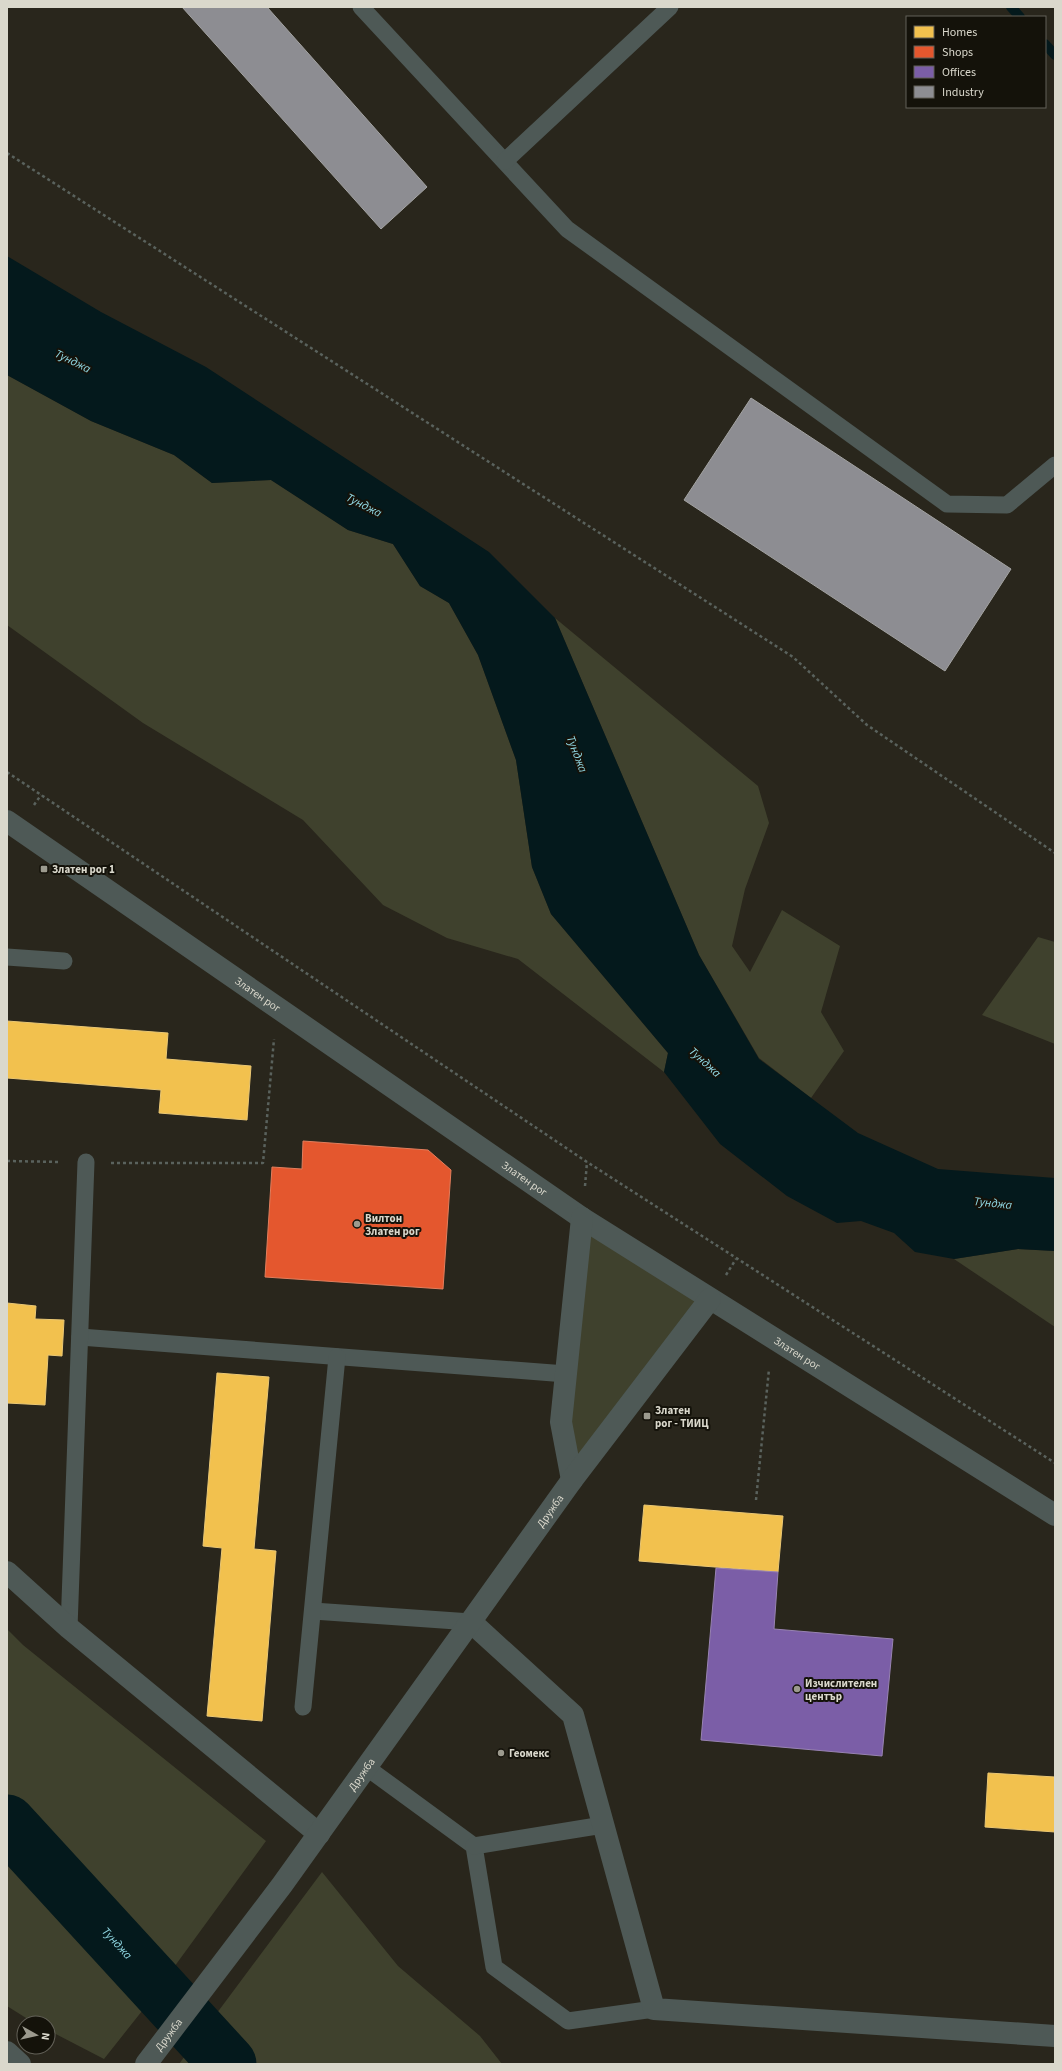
<svg xmlns="http://www.w3.org/2000/svg" width="1062" height="2071" font-family="'Source Sans 3',sans-serif">
<style>
.green{fill:#3f412d}
.water{fill:#04191c}
.homes{fill:#f2c14e;stroke:#ebc874}
.shops{fill:#e4572e;stroke:#e17e5d}
.offices{fill:#7b5ea7;stroke:#9883b2}
.industry{fill:#8d8d92;stroke:#a4a4a3}
.lines{fill:none;stroke-linecap:round;stroke-linejoin:round}
.stream{stroke:#04191c;stroke-width:10}
.river{stroke:#04191c;stroke-width:57}
.path{stroke:#5a625d;stroke-width:2.5;stroke-dasharray:3 3;stroke-linecap:butt}
.service{stroke:#4e5956;stroke-width:17}
.minor{stroke:#4e5956;stroke-width:22}
.tertiary{stroke:#4e5956;stroke-width:22}
.poi-dot{fill:#9c9a8e;stroke:#14120a;stroke-width:1.5}
.labels{text-anchor:middle;stroke-width:4;stroke-linejoin:round;paint-order:stroke}
.poi-label{font-size:11px;font-weight:bold;fill:#dad8cc;stroke:#14120a;text-anchor:start}
.street-label{font-size:11px;fill:#dad8cc;stroke:#14120a}
.water-label{font-size:12px;font-style:italic;fill:#90d7e2;stroke:#14120a}
</style>
<rect width="100%" height="100%" fill="#29261c"/>
<g class="green">
<path d="M7 375 91 421 174 455 212 483 271 480 348 530 393 544 420 586 449 603 478 655 516 760 532 867 551 914 668 1053 664 1072 518 959 447 938 383 905 303 820 143 723 7 625Z"/>
<path d="M555 618 758 786 769 823 745 889 732 946 750 972 782 910 840 946 821 1012 844 1051 811 1098 759 1058 699 955Z"/>
<path d="M1038 937 1055 942V1044L982 1015Z"/>
<path d="M582 1218 710 1299 572 1480 561 1422Z"/>
<path d="M1018 1249 1055 1251V1327L954 1259Z"/>
<path d="M7 1629 23 1645 266 1841 142 2011 104 2059 48 2030V2023H34L7 2006Z"/>
<path d="M322 1872 398 1966 480 2036 502 2064H179Z"/>
</g>
<path class="water" d="M7 256 101 312 206 367 489 552 555 618 699 955 759 1059 858 1133 938 1169 1055 1178V1251L1018 1249 954 1259 915 1252 894 1233 861 1221 837 1223 787 1196 720 1144 664 1072 668 1053 551 914 532 867 516 760 478 655 449 603 420 586 393 544 348 530 271 480 212 483 174 455 91 421 7 375Z"/>
<g class="homes">
<path d="M7 1021 168 1033 166 1059 251 1066 247 1120 159 1113 161 1090 7 1078Z"/>
<path d="M7 1303 36 1306 35 1319 64 1320 62 1356 48 1355 45 1405 7 1403Z"/>
<path d="M217 1373 269 1377 254 1549 276 1551 262 1721 207 1716 222 1548 203 1546Z"/>
<path d="M644 1505 783 1516 778 1572 639 1561Z"/>
<path d="M988 1773 1055 1777V1832L985 1827Z"/>
</g>
<path class="shops" d="M303 1141 428 1150 451 1170 443 1289 265 1277 272 1167 302 1169Z"/>
<path class="offices" d="M716 1568 778 1572 774 1629 893 1639 882 1756 701 1740Z"/>
<g class="industry">
<path d="M182 7H267L427 187 381 229Z"/>
<path d="M751 398 1011 569 945 671 684 500Z"/>
</g>
<g class="lines">
<g class="stream">
<path d="M1011 7 1020 17"/>
<path d="M1045 44 1055 55"/>
</g>
<path class="river" id="s1" d="M7 1823 228 2064"/>
<g class="path">
<path d="M7 153 793 657 867 725 1055 853"/>
<path d="M7 772 587 1162 1055 1463"/>
<path d="M34 805 41 795"/>
<path d="M7 1161 60 1162"/>
<path d="M111 1163H263L274 1039"/>
<path d="M585 1186 587 1162"/>
<path d="M726 1275 736 1259"/>
<path d="M756 1500 769 1369"/>
</g>
<g class="service">
<path d="M361 7 567 229 947 504 1007 505 1055 465"/>
<path d="M505 161 670 7"/>
<path d="M7 957 64 961"/>
<path d="M80 1337 566 1374"/>
<path d="M313 1611 471 1622"/>
<path d="M69 1628 86 1162"/>
<path d="M303 1707 337 1357"/>
<path d="M366 1767 474 1846 494 1967 568 2021 654 2009"/>
<path d="M474 1846 603 1825"/>
</g>
<g class="minor">
<path d="M7 1572 69 1628 319 1834"/>
<path d="M471 1622 573 1715 654 2009 1055 2036"/>
<path d="M7 2052 20 2064"/>
</g>
<g class="tertiary">
<path id="s2" d="M7 821 582 1218 1055 1515"/>
<path d="M572 1480 561 1422 582 1218"/>
<path id="s3" d="M146 2064 282 1885 572 1480 710 1299"/>
</g>
</g>
<g class="poi-dot">
<rect x="40" y="865" width="8" height="8" rx="2"/>
<circle cx="357" cy="1224" r="4"/>
<rect x="643" y="1412" width="8" height="8" rx="2"/>
<circle cx="797" cy="1689" r="4"/>
<circle cx="501" cy="1753" r="4"/>
</g>
<g class="labels">
<g class="poi-label">
<text x="52" y="873">Златен рог 1</text>
<text x="365" y="1222">Вилтон<tspan x="365" dy="13">Златен рог</tspan></text>
<text x="655" y="1414">Златен<tspan x="655" dy="13">рог - ТИИЦ</tspan></text>
<text x="805" y="1687">Изчислителен<tspan x="805" dy="13">център</tspan></text>
<text x="509" y="1757">Геомекс</text>
</g>
<g class="street-label">
<text dy="4" stroke="none"><textPath href="#s2" startOffset="305">Златен рог</textPath></text>
<text dy="4" stroke="none"><textPath href="#s2" startOffset="629">Златен рог</textPath></text>
<text dy="4" stroke="none"><textPath href="#s2" startOffset="953">Златен рог</textPath></text>
<text dy="4" stroke="none"><textPath href="#s3" startOffset="685">Дружба</textPath></text>
<text dy="4" stroke="none"><textPath href="#s3" startOffset="361">Дружба</textPath></text>
<text dy="4" stroke="none"><textPath href="#s3" startOffset="37">Дружба</textPath></text>
</g>
<g class="water-label">
<text transform="translate(73 361) rotate(26)" y="4">Тунджа</text>
<text transform="translate(364 505) rotate(27)" y="4">Тунджа</text>
<text transform="translate(577 754) rotate(69)" y="4">Тунджа</text>
<text transform="translate(705 1062) rotate(42)" y="4">Тунджа</text>
<text transform="translate(993 1203) rotate(6)" y="4">Тунджа</text>
<text dy="4" stroke="none"><textPath href="#s1" startOffset="163">Тунджа</textPath></text>
</g>
</g>
<rect width="1062" height="2071" fill="none" stroke="#dad8cc" stroke-width="16"/>
<rect x="906" y="16" width="140" height="92" fill="#14120a" stroke="#636158"/>
<rect x="914" y="26" width="20" height="12" fill="#f2c14e" stroke="#636158"/>
<text x="942" y="36" font-size="12" fill="#dad8cc">Homes</text>
<rect x="914" y="46" width="20" height="12" fill="#e4572e" stroke="#636158"/>
<text x="942" y="56" font-size="12" fill="#dad8cc">Shops</text>
<rect x="914" y="66" width="20" height="12" fill="#7b5ea7" stroke="#636158"/>
<text x="942" y="76" font-size="12" fill="#dad8cc">Offices</text>
<rect x="914" y="86" width="20" height="12" fill="#8d8d92" stroke="#636158"/>
<text x="942" y="96" font-size="12" fill="#dad8cc">Industry</text>
<g transform="translate(36 2035) rotate(98)"><circle r="19" fill="#14120a" stroke="#636158"/>
<path d="M0-3L7 15L0 10L-7 15Z" fill="#9c9a8e"/>
<text y="-6" font-size="11" font-weight="bold" text-anchor="middle" fill="#dad8cc">N</text>
</g>
</svg>
